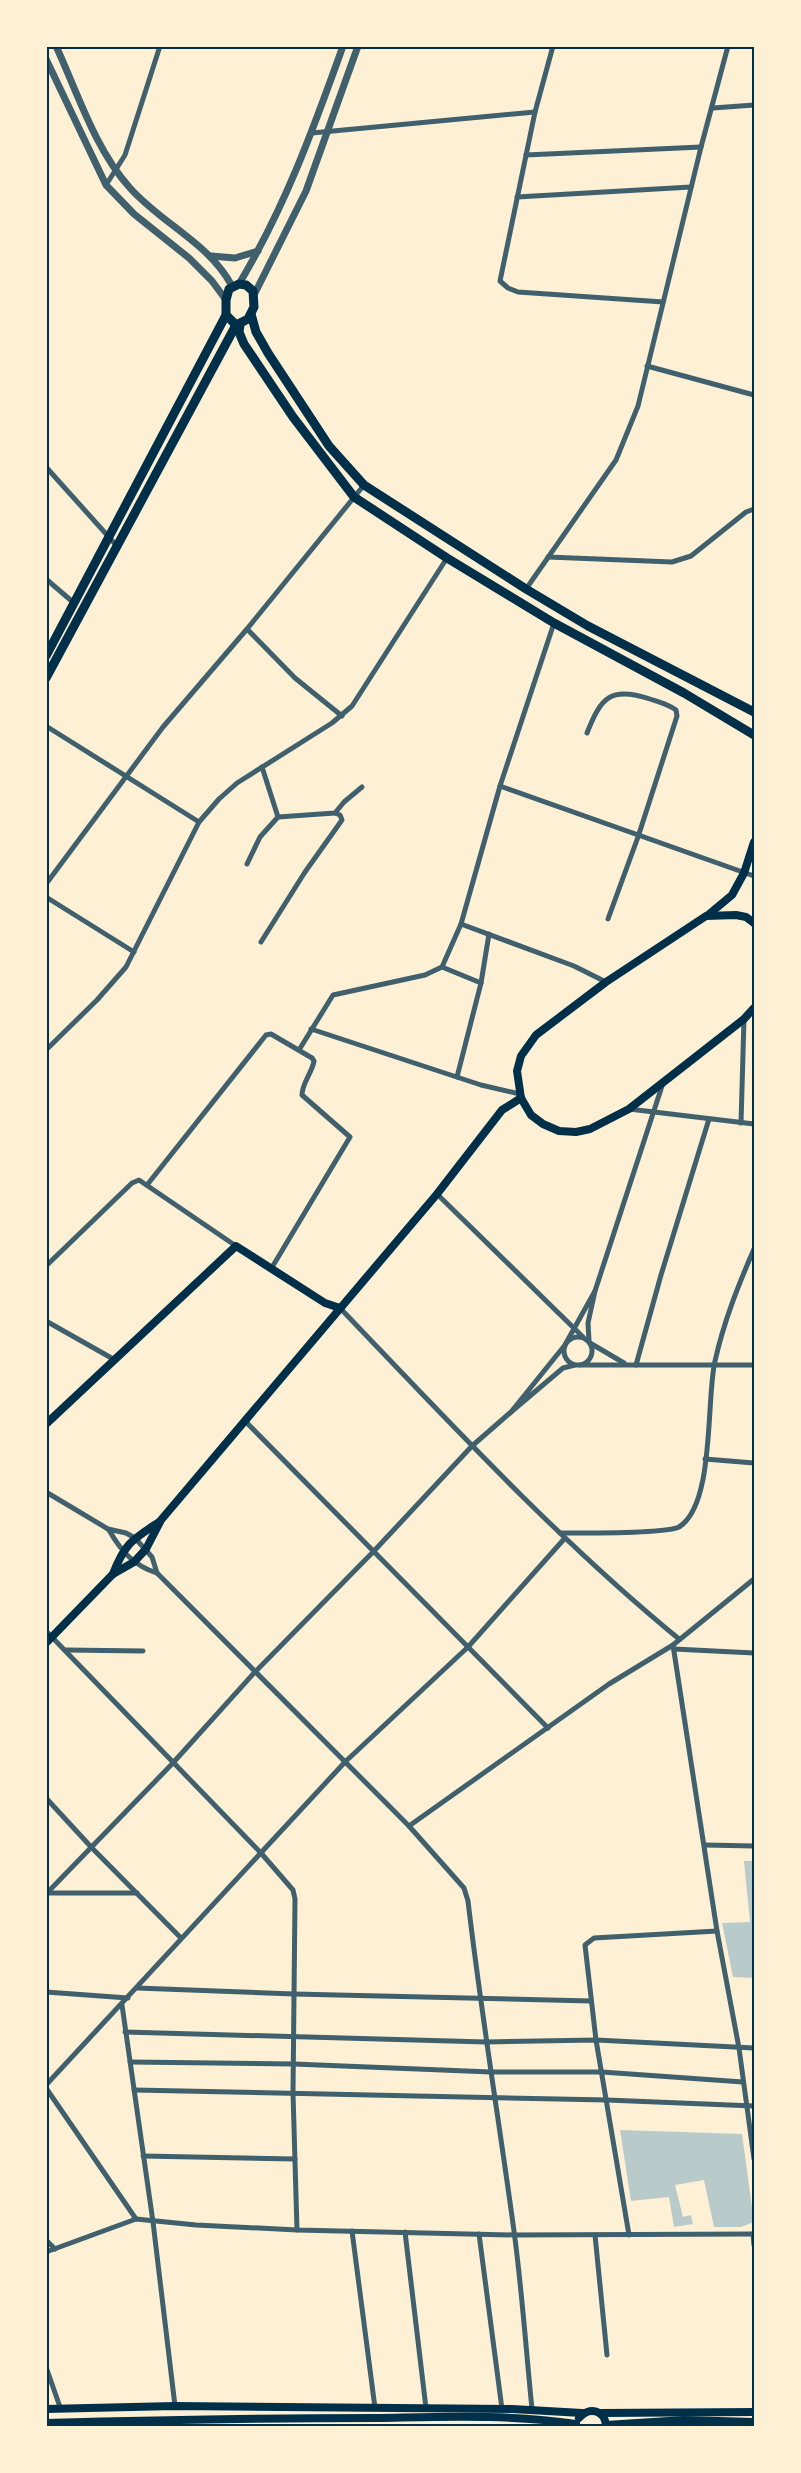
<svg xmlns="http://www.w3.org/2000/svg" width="801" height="2473" font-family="'Zilla Slab',serif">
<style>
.green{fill:#b9caca}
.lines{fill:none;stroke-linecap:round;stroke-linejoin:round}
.minor{stroke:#3f606c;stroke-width:5}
.tertiary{stroke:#3f606c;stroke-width:7}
.secondary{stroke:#003049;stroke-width:8}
.primary{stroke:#003049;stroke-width:9}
.neatline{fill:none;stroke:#003049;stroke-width:2}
</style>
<rect width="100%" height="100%" fill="#fdf0d5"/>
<g class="green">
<path d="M744 1861H754V1978L733 1977 722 1923 750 1922Z"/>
<path d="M620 2130 742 2134 754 2222 741 2227H714L704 2180 675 2185 683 2217 691 2215 693 2224 674 2227 669 2197 631 2201Z"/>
</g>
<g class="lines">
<g class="minor">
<path d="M553 46 535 112 500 281 508 288 518 292 663 302"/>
<path d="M713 108 754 105"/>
<path d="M312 133 535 112"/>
<path d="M526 155 701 147"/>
<path d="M106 185 125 155 160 46"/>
<path d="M517 197 691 187"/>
<path d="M647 366 754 395"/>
<path d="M46 467 116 545"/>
<path d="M548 557 672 562 691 556 746 512 754 509"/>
<path d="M46 579 74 603"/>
<path d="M526 589 616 460 638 406 701 147 728 46"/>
<path d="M247 629 295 678 342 716"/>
<path d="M46 726 199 822"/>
<path d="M587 733C601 697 611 686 650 699 659 702 668 704 676 710L677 716 638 837 608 919"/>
<path d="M500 786 754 876"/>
<path d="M278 817 335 813 344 802 362 787"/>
<path d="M247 864 260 837 278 817 262 767"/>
<path d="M46 884 163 727 247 629 364 485"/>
<path d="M46 897 134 952"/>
<path d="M461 924 574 966 606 982"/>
<path d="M261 942 305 872 342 820 340 815 335 813"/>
<path d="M442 967 481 983"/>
<path d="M311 1029 481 1085 520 1094"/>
<path d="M46 1050 97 1000 126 967 199 822 219 799 237 783 332 723 352 706 447 558"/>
<path d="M299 1050 333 995 425 975 442 967 461 924 500 786 554 623"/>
<path d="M457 1077 481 983 489 934"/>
<path d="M629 1109 754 1124"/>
<path d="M741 1123 744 1019"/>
<path d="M147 1185 266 1035 271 1034 312 1058 314 1061C312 1073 302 1083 302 1095L350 1137 271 1269"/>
<path d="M437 1194 583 1337"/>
<path d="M46 1266 132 1183 139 1180 236 1246"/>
<path d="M595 1291 663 1083"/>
<path d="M340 1308C449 1422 557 1539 679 1639"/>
<path d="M46 1321 115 1360"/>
<circle cx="578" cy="1351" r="14"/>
<path d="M566 1343 595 1291 588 1323 589 1341"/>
<path d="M590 1343 624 1363"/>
<path d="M565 1345 511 1412 563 1368 575 1365"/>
<path d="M580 1365H754"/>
<path d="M636 1365 661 1275 709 1119"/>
<path d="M245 1421 548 1728"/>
<path d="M705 1459 754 1463"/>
<path d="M46 1492 108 1529 126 1533 135 1538 152 1557 157 1573 409 1826 464 1888 468 1901C481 2012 499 2121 514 2231 522 2290 526 2350 532 2409"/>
<path d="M109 1530C121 1551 134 1566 157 1573"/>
<path d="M560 1533C581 1533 665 1534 679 1527 715 1505 706 1399 715 1361 724 1321 738 1286 754 1249"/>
<path d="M46 1631 261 1853 293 1890 295 1899 293 2093 297 2230"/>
<path d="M673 1645 717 1931 739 2048 754 2159"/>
<path d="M674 1649 754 1653"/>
<path d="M66 1650 143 1651"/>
<path d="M46 1798 92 1848 181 1938"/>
<path d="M409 1826 609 1684 673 1645 754 1579"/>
<path d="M705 1845 754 1846"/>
<path d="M48 1893H137"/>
<path d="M46 1894 172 1764 255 1672 374 1551 472 1446 511 1412"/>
<path d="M137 1988 294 1994 591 2001"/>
<path d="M46 1992 128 1998"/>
<path d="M122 2005 153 2222 175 2406"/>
<path d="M125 2032 486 2042 596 2040 754 2048"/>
<path d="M130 2062 294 2064 491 2072H602L743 2082"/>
<path d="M46 2085 345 1762 468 1647 565 1538"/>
<path d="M46 2088 136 2219"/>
<path d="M134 2090 607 2100 754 2106"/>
<path d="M143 2156 295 2159"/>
<path d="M136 2219 196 2225 297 2230 514 2235 754 2234"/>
<path d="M352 2231 375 2408"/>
<path d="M405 2232 426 2408"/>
<path d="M479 2234 502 2409"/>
<path d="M753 2234 754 2245"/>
<path d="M595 2235 607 2355"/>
<path d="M629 2235 596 2040 585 1945 594 1938 717 1931"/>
<path d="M46 2240 55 2249"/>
<path d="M46 2252 136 2219"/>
<path d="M46 2367 60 2407"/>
</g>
<g class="tertiary">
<path d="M56 46C78 94 95 149 130 188 162 224 209 243 232 286"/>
<path d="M46 59 106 185 134 214 189 258 212 281 226 300"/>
<path d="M211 256 235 258 258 251"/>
<path d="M239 284C285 207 313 130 343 46"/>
<path d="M254 295 306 191 358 46"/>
</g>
<g class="secondary">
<path d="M708 915 732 895 744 873 754 842"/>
<path d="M754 923 746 917 736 915 706 916 606 982 536 1035 521 1056 517 1071 521 1098 531 1115 543 1124 559 1131 576 1132 590 1129 629 1109 744 1019 754 1008"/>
<path d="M46 1424 236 1246 325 1303 340 1308"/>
<path d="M113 1574C125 1543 132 1540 159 1522"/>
<path d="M46 1643 113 1574 134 1562 146 1549 161 1520 437 1194 502 1110 521 1098"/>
<path d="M46 2409 175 2406 512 2409 582 2413"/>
<path d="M600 2413 754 2412"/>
<path d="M579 2418C589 2406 605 2410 606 2426"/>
<path d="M46 2423C156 2420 266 2418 376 2418 442 2417 510 2414 576 2424"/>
<path d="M606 2425 684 2420 754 2422"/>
</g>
<g class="primary">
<path d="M239 284 246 285 253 291 254 307 248 319 236 325 226 315V300L229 289Z"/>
<path d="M251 314 256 332 268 353 329 446 364 485 526 589 588 626 754 712"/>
<path d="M240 325 239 332 244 344 293 417 354 497 447 558 554 623 684 693 754 735"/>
<path d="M46 656 226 315"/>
<path d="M46 678 236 325"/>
</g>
</g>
<rect width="801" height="2473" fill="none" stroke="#fdf0d5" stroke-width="96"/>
<rect x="48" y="48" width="705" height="2377" class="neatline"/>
</svg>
